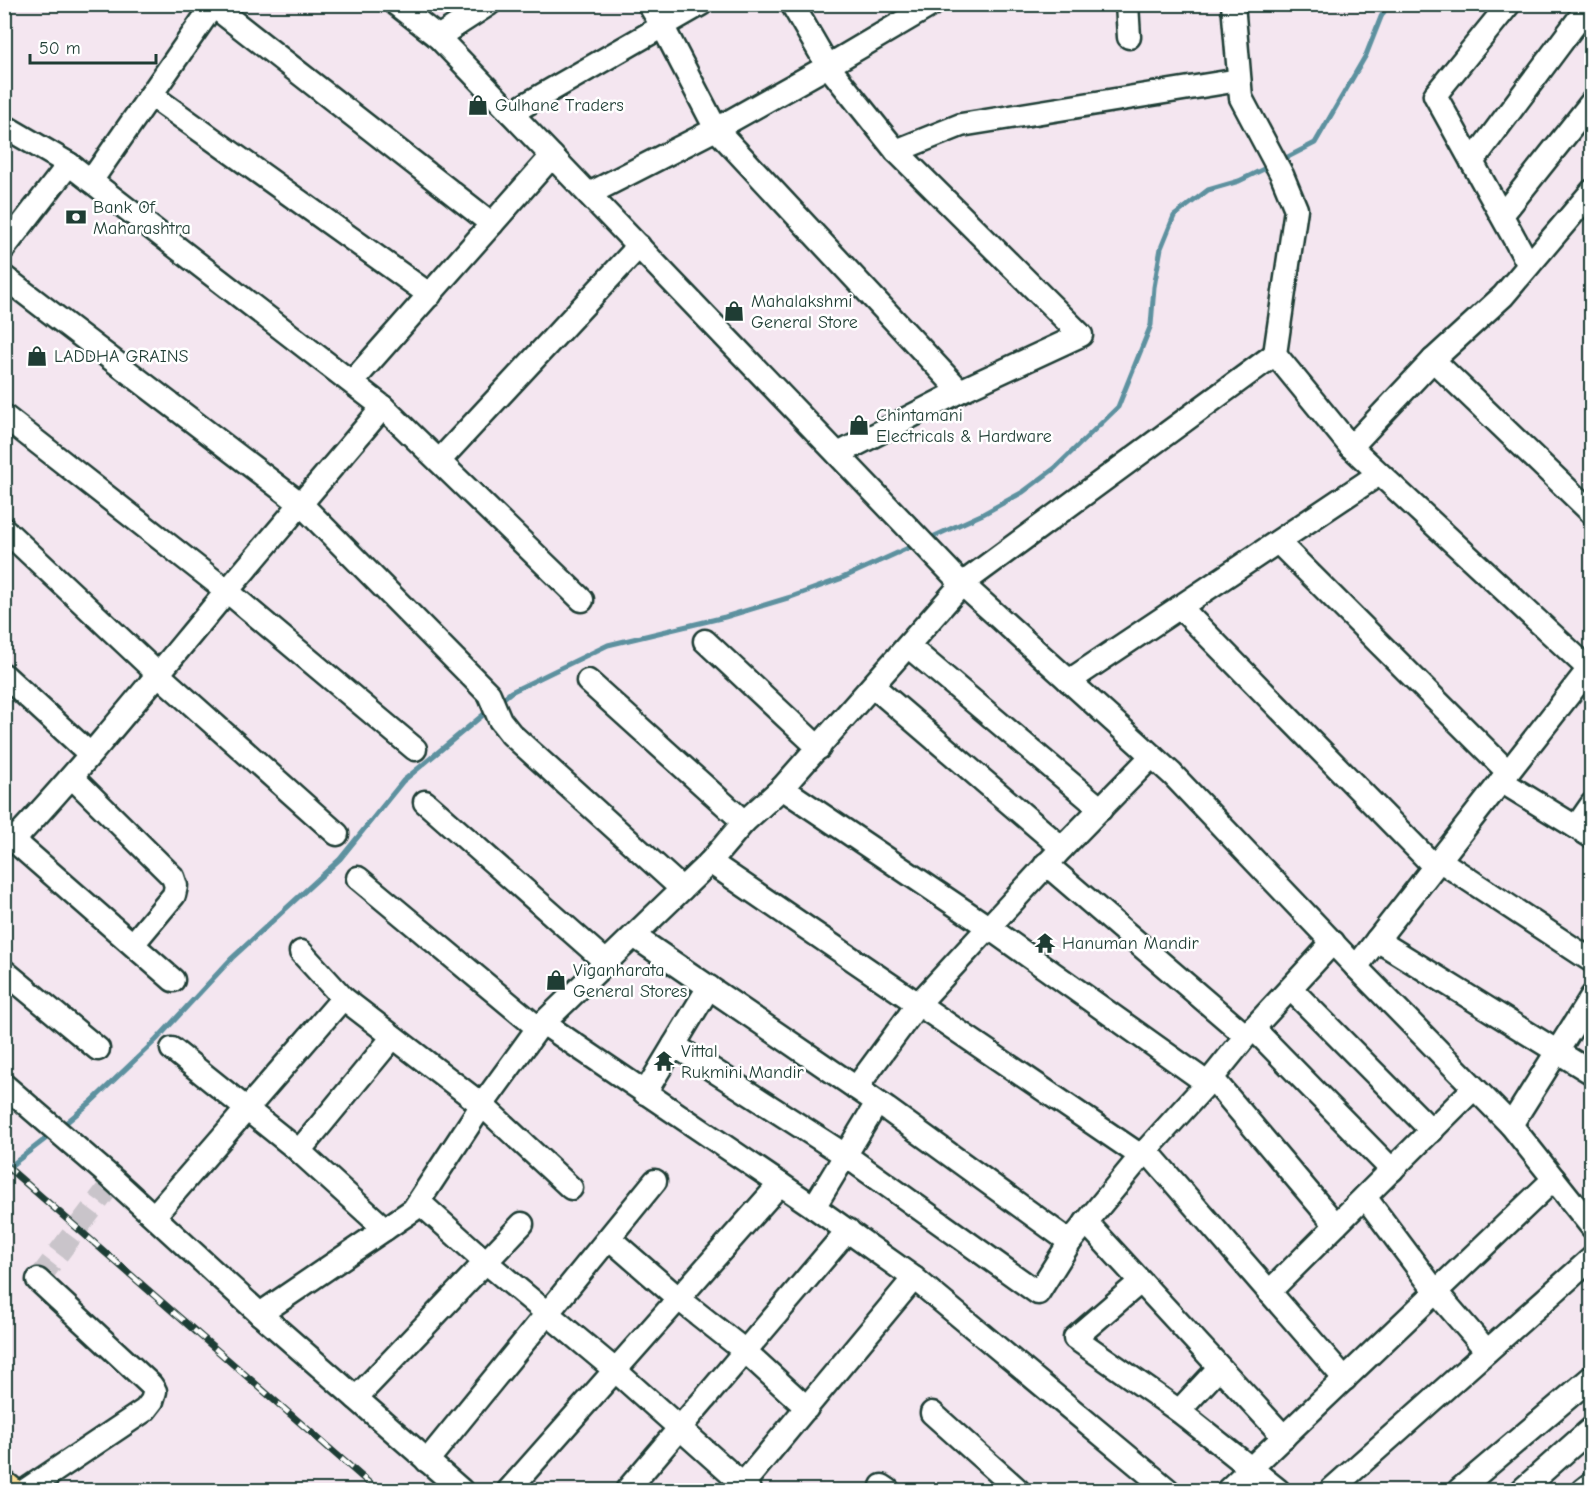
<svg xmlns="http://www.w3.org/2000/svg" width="1596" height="1495" font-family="'Comic Neue',sans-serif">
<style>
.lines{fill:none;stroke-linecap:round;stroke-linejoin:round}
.stream{stroke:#5d919f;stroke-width:5}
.minor-tunnel{stroke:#c9c4ca;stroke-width:22;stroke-dasharray:22 11;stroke-linecap:butt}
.minor-casing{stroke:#1f3d34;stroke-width:27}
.major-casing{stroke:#1f3d34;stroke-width:32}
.minor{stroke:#fff;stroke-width:22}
.major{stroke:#fdde96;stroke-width:27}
.rail-casing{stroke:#1f3d34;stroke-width:7}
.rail{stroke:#fff;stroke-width:4.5;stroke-dasharray:14;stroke-linecap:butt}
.labels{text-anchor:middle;stroke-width:5;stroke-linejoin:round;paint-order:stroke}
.poi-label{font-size:18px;fill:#1f3d34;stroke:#fff;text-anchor:start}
</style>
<rect width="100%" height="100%" fill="#f4e6f0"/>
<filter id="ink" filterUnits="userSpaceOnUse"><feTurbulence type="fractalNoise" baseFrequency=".0167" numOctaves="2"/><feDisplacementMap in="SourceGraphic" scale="12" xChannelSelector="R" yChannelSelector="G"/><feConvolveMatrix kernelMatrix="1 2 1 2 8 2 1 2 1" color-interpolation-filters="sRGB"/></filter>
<g filter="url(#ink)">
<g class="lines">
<g class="stream">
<path d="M1280 161 1315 143 1366 55 1381 17 1388 4"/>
<path d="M928 539 983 514 1023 492 1055 468 1118 407 1151 325 1154 287 1161 248 1174 216 1208 190 1239 181 1272 165"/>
<path d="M499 702 511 692 608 645 725 617 791 597 840 579 917 544"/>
<path d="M61 1127 91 1102 156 1040 232 958 340 859 403 781 489 710"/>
<path d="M4 1171 53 1133"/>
</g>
<path class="minor-tunnel" d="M38 1280 114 1180"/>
<g class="minor-casing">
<g id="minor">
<path d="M211 4 492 224"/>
<path d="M396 4 438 37 962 584 1172 774 1356 967 1511 1125 1592 1227"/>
<path d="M649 4 663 27 716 129 960 391"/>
<path d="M792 4 828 66 896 151 1081 335 960 391 838 454"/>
<path d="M1127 4 1129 37"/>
<path d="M1233 4 1241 98 1282 175 1296 209 1275 354 1351 447 1589 669"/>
<path d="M1509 4 1435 95 1529 265"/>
<path d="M438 37 489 4"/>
<path d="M151 95 430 295"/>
<path d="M511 113 701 4"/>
<path d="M4 126 69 164 383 407 582 600"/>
<path d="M896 151 961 125 1239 80"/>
<path d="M1472 162 1590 4"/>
<path d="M91 181 214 4"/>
<path d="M589 194 716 129 828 66 933 4"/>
<path d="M1502 215 1592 102"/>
<path d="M4 248 69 164"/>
<path d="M4 277 301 504 489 694 500 720 511 734 682 889"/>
<path d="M1433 360 1592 513"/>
<path d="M352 382 552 156"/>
<path d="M4 416 227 591 415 749"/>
<path d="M1351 447 1433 360 1503 296 1592 191"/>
<path d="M439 461 639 246"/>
<path d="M4 529 159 675 337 834"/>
<path d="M1278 542 1508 772"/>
<path d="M1180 607 1434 866"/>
<path d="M705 641 819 748"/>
<path d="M908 646 1101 809"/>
<path d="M4 675 90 754"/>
<path d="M588 681 744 822"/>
<path d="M1069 681 1379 474"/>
<path d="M873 686 1062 848"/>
<path d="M73 778 173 877 176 886 174 895 133 944"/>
<path d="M1501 781 1592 837"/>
<path d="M782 788 988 927 1207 1083"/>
<path d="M425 802 606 962"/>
<path d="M1576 827 1592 804"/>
<path d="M4 832 173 980"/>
<path d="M14 840C89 760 157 675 227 591 279 529 331 468 383 407"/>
<path d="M1439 860 1592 961"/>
<path d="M710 862 1141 1156"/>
<path d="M1046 864 1246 1036"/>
<path d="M358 878 538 1028"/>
<path d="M634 936 887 1109 1070 1242"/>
<path d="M1377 940 1592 1073"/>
<path d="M301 952 343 998 482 1105 571 1188"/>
<path d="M1356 967 1592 665"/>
<path d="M4 971 98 1049"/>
<path d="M1291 989 1432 1131"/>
<path d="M543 1023 814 1207 914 1278 1168 1490"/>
<path d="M1253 1028 1392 1170"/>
<path d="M674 1045 845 1155 1038 1293 1070 1242 1141 1156 1212 1078 1246 1036 1333 942"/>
<path d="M172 1049 299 1151 385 1229"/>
<path d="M1212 1078 1336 1225"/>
<path d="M4 1085 114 1180 260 1314 461 1490"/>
<path d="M856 1088 918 1004 1062 848 1152 756"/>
<path d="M645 1093 709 987"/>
<path d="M1511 1125 1592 996"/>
<path d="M1146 1150 1345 1379"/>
<path d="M299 1151 393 1037"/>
<path d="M1365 1197 1436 1292 1487 1351"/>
<path d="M419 1202 487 1263 609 1365 749 1490"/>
<path d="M814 1207 877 1103"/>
<path d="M154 1216 343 998"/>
<path d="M1086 1222 1284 1437"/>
<path d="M609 1238 679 1299 746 1352 807 1408"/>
<path d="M1140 1282 1075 1338 1179 1411 1278 1490"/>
<path d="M1269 1292 1474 1088"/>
<path d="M260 1314 413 1210 482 1105 538 1028 710 862 744 822 782 788 962 584 1275 354"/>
<path d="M356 1398 522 1224"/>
<path d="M1179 1411 1219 1368"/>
<path d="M932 1413 1018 1490"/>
<path d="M427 1461 655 1181"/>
<path d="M882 1486 888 1490"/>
<path d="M26 1490 145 1410 152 1401 155 1391 151 1385 38 1280"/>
<path d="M509 1490 780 1184"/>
<path d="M627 1490 848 1230"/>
<path d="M738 1490 914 1278"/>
<path d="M1228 1490 1554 1179"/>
<path d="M1331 1490 1592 1258"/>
<path d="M1459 1490 1592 1377"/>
<path d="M1522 1490 1592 1428"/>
<path d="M1583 1490 1592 1483"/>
</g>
</g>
<g class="major-casing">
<path id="major" d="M4 1485 10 1490"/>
</g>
<use href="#minor" class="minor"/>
<use href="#major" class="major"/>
<g class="rail-casing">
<path id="rail" d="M4 1164 377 1490"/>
</g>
<use href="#rail" class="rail"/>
</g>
</g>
<defs>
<g id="shop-bare" transform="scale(1.62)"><path d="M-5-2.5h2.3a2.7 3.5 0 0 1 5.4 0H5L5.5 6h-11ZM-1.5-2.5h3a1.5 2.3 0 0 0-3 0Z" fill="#1f3d34" stroke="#fff" stroke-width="2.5" paint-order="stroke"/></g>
<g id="bank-bare" transform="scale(1.62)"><path d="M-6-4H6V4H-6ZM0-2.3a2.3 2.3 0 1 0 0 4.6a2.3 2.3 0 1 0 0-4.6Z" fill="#1f3d34" stroke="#fff" stroke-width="2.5" paint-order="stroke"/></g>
<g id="temple-bare" transform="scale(1.62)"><path d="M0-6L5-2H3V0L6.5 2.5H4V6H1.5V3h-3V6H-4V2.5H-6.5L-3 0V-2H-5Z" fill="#1f3d34" stroke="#fff" stroke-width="2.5" paint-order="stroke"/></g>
</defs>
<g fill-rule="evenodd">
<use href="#shop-bare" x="478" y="105"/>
<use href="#bank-bare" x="76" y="217"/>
<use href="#shop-bare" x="734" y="311"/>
<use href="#shop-bare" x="37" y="356"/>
<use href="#shop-bare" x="859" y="425"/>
<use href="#temple-bare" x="1045" y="943"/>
<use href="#shop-bare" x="556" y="980"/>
<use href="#temple-bare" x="664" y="1061"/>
</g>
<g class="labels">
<g class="poi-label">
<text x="495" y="111">Gulhane Traders</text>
<text x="93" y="213">Bank Of<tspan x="93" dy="21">Maharashtra</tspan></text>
<text x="751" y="307">Mahalakshmi<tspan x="751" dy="21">General Store</tspan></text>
<text x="54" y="362">LADDHA GRAINS</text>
<text x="876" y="421">Chintamani<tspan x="876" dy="21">Electricals &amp; Hardware</tspan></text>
<text x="1062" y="949">Hanuman Mandir</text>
<text x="573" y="976">Viganharata<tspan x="573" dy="21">General Stores</tspan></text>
<text x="681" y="1057">Vittal<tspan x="681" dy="21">Rukmini Mandir</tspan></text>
</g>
</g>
<rect width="1596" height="1495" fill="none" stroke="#fff" stroke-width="24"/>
<rect x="12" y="12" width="1572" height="1471" fill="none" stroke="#1f3d34" stroke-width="2" filter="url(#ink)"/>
<path d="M30 54v9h126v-9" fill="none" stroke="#1f3d34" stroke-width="3"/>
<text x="39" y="54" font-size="18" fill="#1f3d34" stroke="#ffffff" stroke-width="4.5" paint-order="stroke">50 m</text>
</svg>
